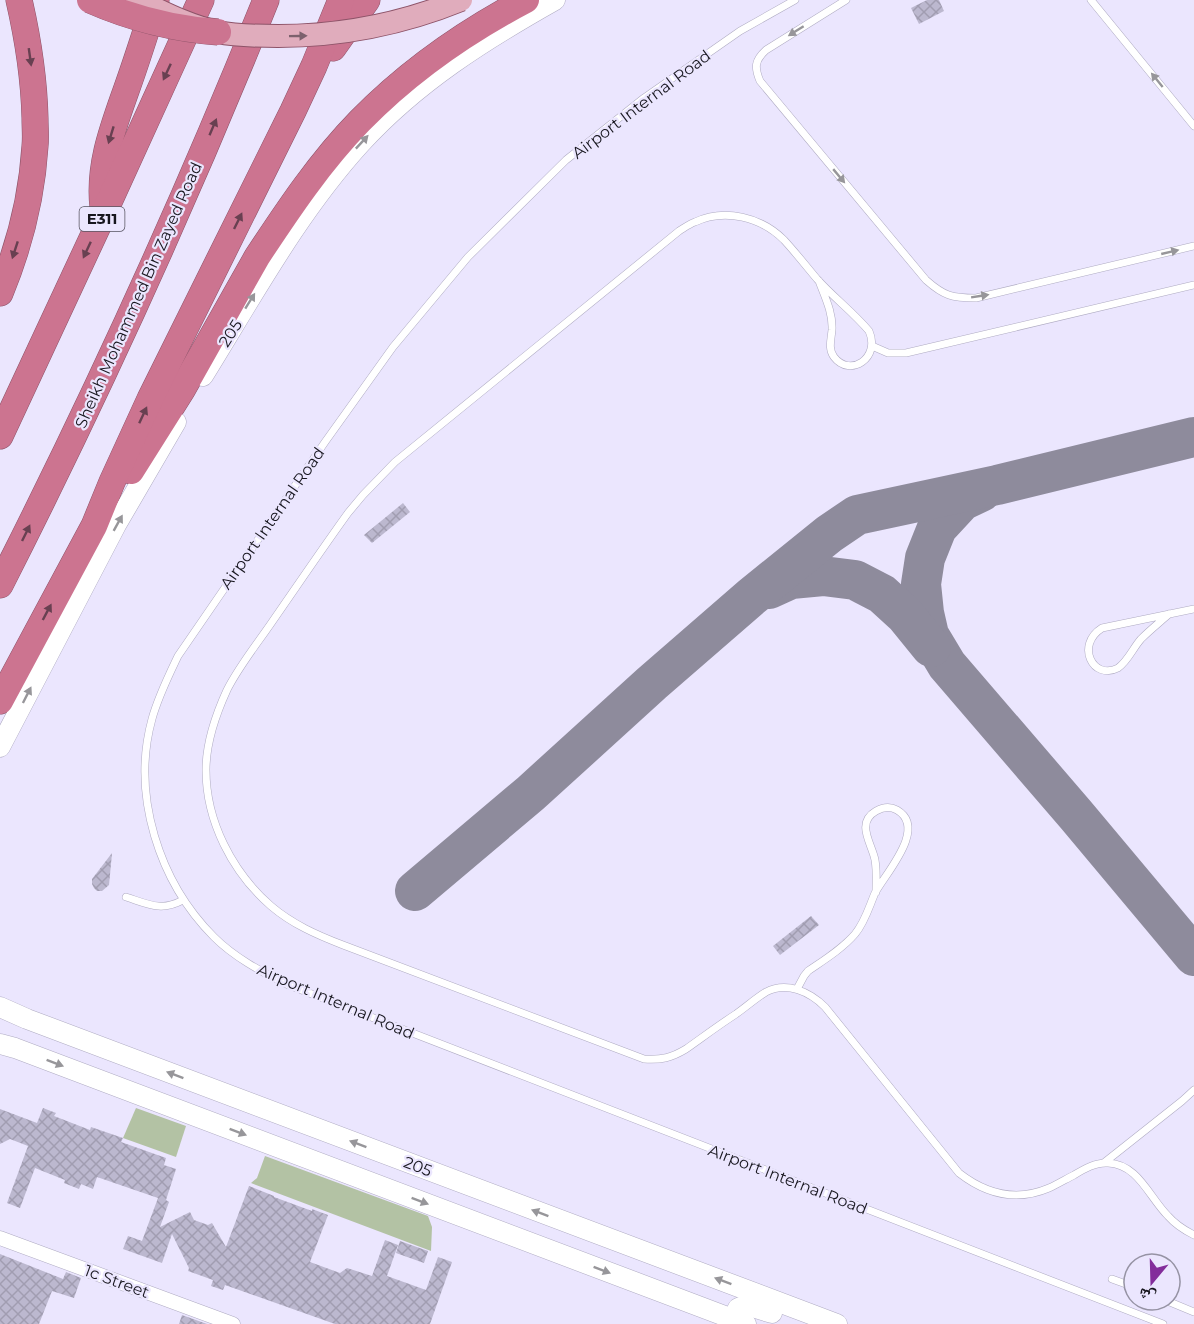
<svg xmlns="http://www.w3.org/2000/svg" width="1194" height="1324" font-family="Montserrat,'Noto Naskh Arabic',sans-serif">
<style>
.grass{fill:#b3c2a4}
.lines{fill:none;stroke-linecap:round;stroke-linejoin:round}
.taxiway{stroke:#8e8b9c;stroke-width:40}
.building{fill:url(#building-cross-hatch)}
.lane-casing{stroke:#afabc2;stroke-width:8}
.street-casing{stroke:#afabc2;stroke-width:15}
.secondary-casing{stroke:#afabc2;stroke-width:21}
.highway-casing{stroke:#8d5368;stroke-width:27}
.lane{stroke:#fff;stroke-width:7}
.street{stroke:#fff;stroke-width:14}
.secondary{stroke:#fff;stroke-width:20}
.highway{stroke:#cc7490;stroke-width:26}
.primary-bridge-casing{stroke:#8d5368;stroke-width:24;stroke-linecap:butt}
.highway-bridge-casing{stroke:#8d5368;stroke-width:27;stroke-linecap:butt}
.primary-bridge{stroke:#e0acbc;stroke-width:22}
.highway-bridge{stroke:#cc7490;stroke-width:26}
.oneway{fill:#97969a}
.oneway2{fill:#7c616d}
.oneway3{fill:#684051}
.labels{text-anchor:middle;stroke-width:4.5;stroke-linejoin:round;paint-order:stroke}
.shield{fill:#ebe6fe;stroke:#575461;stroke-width:1.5}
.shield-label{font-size:15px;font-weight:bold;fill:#17161e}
.street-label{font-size:16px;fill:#17161e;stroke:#ebe6fe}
</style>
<defs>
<pattern id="building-cross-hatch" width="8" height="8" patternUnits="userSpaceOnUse" patternTransform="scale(1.5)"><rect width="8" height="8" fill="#bcb8cf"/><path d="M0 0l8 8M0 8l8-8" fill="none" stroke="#a19db1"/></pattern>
</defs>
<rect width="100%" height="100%" fill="#ebe6fe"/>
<g class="grass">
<path d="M136 1108 186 1126 176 1157 123 1138Z"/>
<path d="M265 1156 428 1216 432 1227 431 1251 251 1183 257 1178Z"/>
</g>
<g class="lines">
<g class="taxiway">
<path d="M981 492 962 501 937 528 925 558 921 584 924 613 929 635 947 665 1076 815 1194 956"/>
<path d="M769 589 791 579 823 576 855 580 882 594 905 615 931 647"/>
<path d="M415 891 531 793 652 683 751 597 829 534 857 515 997 485 1194 437"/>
</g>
</g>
<g class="building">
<path d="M927 0H939L944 11 919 24 911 8Z"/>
<path d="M403 503 410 512 372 543 364 535Z"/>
<path d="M112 853 109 885 102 891H97L94 888 92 884V879Z"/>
<path d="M811 916 819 925 780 955 773 946Z"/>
<path d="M43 1108 56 1113 54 1116 90 1130 91 1127 123 1138 121 1142 166 1158 164 1165 176 1169 166 1200 169 1202 160 1227 190 1212 194 1220 208 1225 212 1223 226 1247 249 1186 274 1196V1197L312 1211V1209L328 1215 310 1262 340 1273 347 1268 372 1276 385 1240 398 1245 387 1276 426 1290 438 1257 452 1262 430 1324H335L225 1285 223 1290 211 1286 213 1280 188 1271 189 1268 172 1234 162 1263 123 1249 128 1236 142 1241 158 1198 97 1177 93 1189 81 1184 79 1189 64 1183 65 1180 35 1168 20 1208 7 1203 28 1146 10 1139 0 1144V1109L37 1123Z"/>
<path d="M400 1241 428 1251 424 1263 396 1253Z"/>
<path d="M0 1254 63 1279 66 1272 81 1278 74 1298 52 1291 39 1324H0Z"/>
<path d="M182 1315 207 1324H179Z"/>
</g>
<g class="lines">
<g class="lane-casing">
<g id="lane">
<path d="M795 0 740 31 644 98 566 160 468 257 393 347 325 442 178 656C168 677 158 697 152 719 131 795 159 882 214 937 234 957 260 971 286 984L1163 1324"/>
<path d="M846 0 766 50C755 60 754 67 760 81L926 280C944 296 952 298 976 298L1194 246"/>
<path d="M1091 0 1194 126"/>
<path d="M819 281C825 297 833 313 832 330 831 340 828 349 834 357 850 378 881 358 869 331 853 312 833 297 817 279 806 266 796 253 784 240 761 217 725 208 695 222 689 224 684 228 679 231L395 462 363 495 348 513C322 549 297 586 272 622 257 644 239 666 227 690 216 714 206 743 206 770 206 821 232 872 271 906 292 924 317 935 343 945L644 1059C662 1060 671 1058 686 1049 703 1037 719 1025 736 1014 746 1007 756 998 766 992 787 981 810 992 825 1007L959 1173C986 1194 1016 1202 1049 1188 1058 1184 1066 1179 1074 1175 1084 1169 1096 1162 1108 1163 1138 1164 1149 1197 1168 1216 1175 1224 1184 1230 1194 1235"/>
<path d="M872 346 888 353H906L1194 285"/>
<path d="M1169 614C1160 622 1150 630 1141 639 1133 648 1128 661 1118 668 1093 681 1075 645 1102 628L1194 609"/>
<path d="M126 897C148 904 161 912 183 900"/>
<path d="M797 989 804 976 808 971C824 960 842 949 855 934 865 922 869 907 875 893 885 874 928 828 897 810 890 806 883 807 876 811 855 823 872 844 875 860 877 871 876 881 876 892"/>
<path d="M1105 1162 1182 1101 1194 1090"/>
<path d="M1112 1279 1134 1287"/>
<path d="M1165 1300 1194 1312"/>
</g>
</g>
<g class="street-casing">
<path id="street" d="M0 1238 233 1324"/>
</g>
<g class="secondary-casing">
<g id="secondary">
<path d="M203 376C252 297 298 212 361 143 417 82 484 40 555 0"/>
<path d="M0 747 116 525 176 422"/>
<path d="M0 1007 27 1019 837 1324"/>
<path d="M0 1044 15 1048 746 1324"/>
<path d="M733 1319 738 1308 746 1305 772 1313"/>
</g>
</g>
<g class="highway-casing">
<g id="highway">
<path d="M333 48 367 0"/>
<path d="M103 207C98 164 114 125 128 85 138 57 147 28 156 0"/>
<path d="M0 293C19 247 32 196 35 146 36 137 35 128 35 118 34 78 28 39 19 0"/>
<path d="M0 436 103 215 201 0"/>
<path d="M131 471 182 390 257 257C288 210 320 162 360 121 408 72 465 32 526 0"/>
<path d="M0 585C97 394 186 199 266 0"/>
<path d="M0 701 94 526 112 482 150 399 293 111 314 66 341 0"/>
</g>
</g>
<use href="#lane" class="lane"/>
<use href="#street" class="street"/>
<use href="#secondary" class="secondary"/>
<use href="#highway" class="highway"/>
<g class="primary-bridge-casing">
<path id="primary-bridge" d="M137 0C162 12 191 27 218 32 237 36 258 36 278 36 341 36 402 24 461 0"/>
</g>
<g class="highway-bridge-casing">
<path id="highway-bridge" d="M90 0C131 18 174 29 218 32"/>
</g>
<use href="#primary-bridge" class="primary-bridge"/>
<use href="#highway-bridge" class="highway-bridge"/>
</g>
<defs><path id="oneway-solid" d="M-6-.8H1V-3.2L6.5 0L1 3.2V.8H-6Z" transform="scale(1.5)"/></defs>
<g class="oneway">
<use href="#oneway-solid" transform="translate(796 31) rotate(148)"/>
<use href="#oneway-solid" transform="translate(1157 80) rotate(-129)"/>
<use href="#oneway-solid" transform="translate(362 142) rotate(-47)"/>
<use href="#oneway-solid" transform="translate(839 176) rotate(50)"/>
<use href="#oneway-solid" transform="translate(1170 252) rotate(-13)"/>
<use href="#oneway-solid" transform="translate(980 296) rotate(-9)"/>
<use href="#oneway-solid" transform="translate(250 301) rotate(-58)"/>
<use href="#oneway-solid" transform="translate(118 523) rotate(-61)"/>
<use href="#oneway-solid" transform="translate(27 695) rotate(-63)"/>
<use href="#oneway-solid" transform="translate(55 1063) rotate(21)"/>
<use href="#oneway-solid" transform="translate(175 1075) rotate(-159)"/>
<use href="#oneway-solid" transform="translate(238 1132) rotate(21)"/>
<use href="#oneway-solid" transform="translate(358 1144) rotate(-159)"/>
<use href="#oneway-solid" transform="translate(420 1201) rotate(21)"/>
<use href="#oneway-solid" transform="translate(540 1213) rotate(-159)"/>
<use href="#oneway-solid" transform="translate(602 1270) rotate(21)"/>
<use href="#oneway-solid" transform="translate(723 1281) rotate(-159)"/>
</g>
<use class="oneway2" href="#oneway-solid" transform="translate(298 36) rotate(-1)"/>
<g class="oneway3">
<use href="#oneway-solid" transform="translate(30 57) rotate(82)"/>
<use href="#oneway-solid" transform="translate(167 72) rotate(115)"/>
<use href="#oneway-solid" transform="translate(213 127) rotate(-67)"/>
<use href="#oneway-solid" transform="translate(111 135) rotate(107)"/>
<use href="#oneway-solid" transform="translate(238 221) rotate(-64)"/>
<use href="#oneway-solid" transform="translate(15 250) rotate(108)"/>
<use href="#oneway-solid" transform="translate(87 250) rotate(115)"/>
<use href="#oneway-solid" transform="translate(143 415) rotate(-65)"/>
<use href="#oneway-solid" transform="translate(26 533) rotate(-64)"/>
<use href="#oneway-solid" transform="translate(47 612) rotate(-62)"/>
</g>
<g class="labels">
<rect class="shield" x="79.5" y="207" width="45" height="24" rx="4.5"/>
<g class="shield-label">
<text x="102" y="224">E311</text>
</g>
<g class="street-label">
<text transform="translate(641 104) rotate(-37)" y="6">Airport Internal Road</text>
<text transform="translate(138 295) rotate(-66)" y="6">Sheikh Mohammed Bin Zayed Road</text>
<text transform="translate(230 333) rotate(-58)" y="6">205</text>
<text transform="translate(272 518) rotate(-55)" y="6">Airport Internal Road</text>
<text transform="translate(336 1001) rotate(23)" y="6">Airport Internal Road</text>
<text transform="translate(418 1166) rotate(21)" y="6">205</text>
<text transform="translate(788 1179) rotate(21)" y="6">Airport Internal Road</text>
<text transform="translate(117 1281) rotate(20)" y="6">1c Street</text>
</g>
</g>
<g transform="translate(1152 1282) rotate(199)"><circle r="28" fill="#ebe6fe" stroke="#9693a4" stroke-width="1.5"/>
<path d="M0-4.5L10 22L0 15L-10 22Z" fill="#832d9b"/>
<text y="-9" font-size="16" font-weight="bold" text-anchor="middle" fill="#17161e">ش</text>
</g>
</svg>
